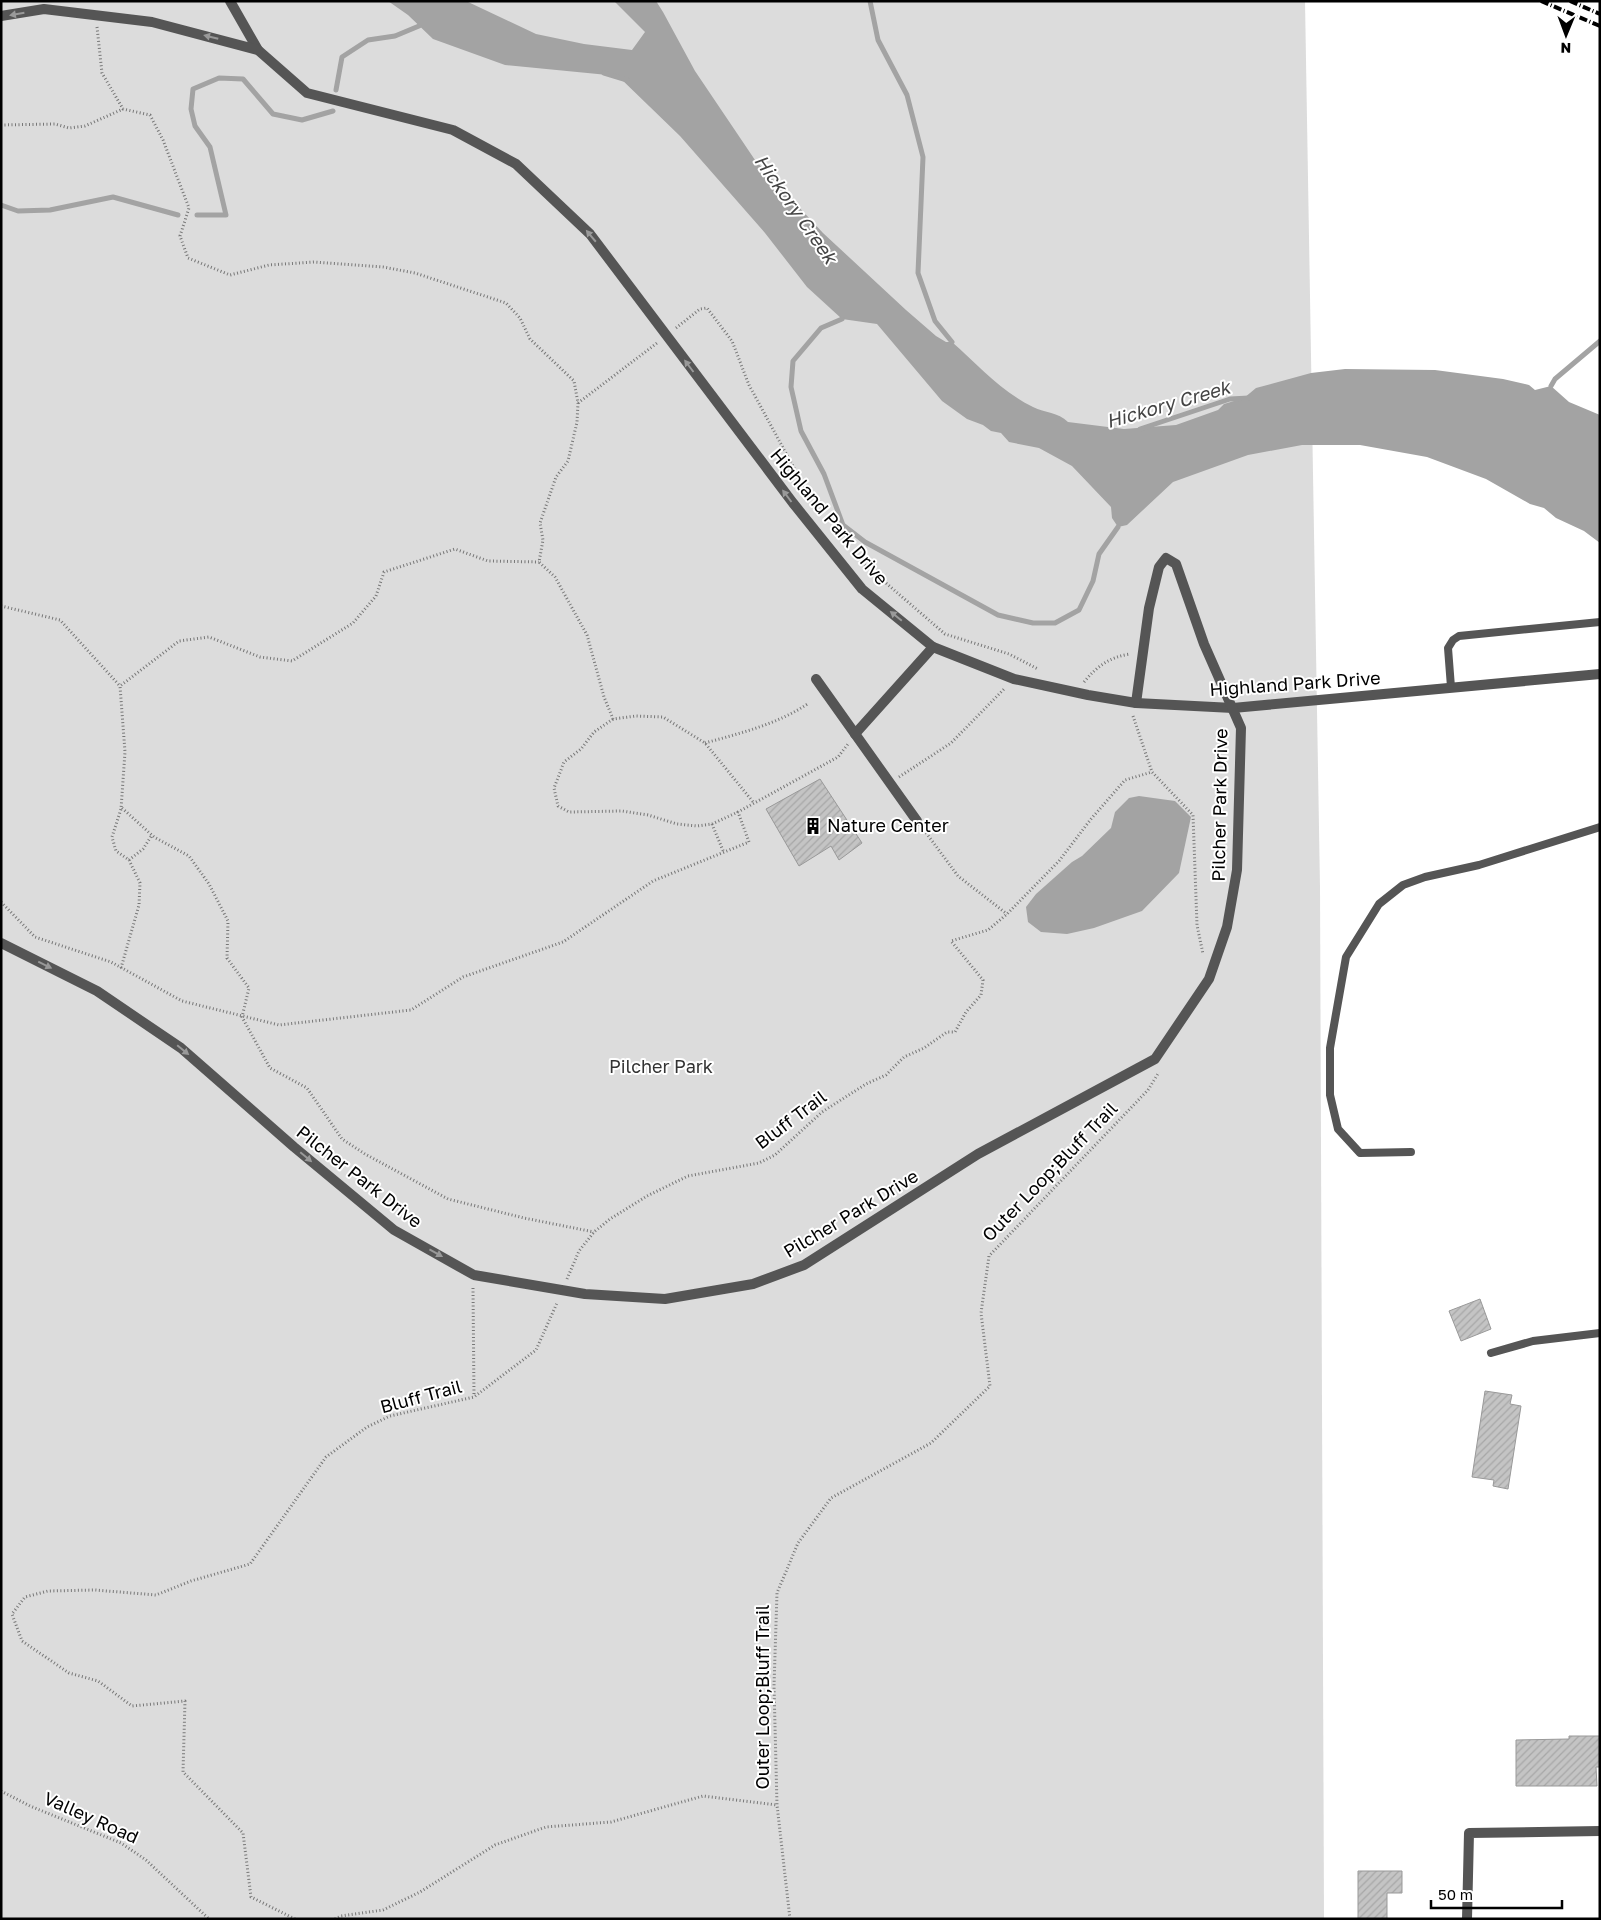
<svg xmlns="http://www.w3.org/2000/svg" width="1601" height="1920" font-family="'Golos Text',sans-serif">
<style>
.green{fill:#dcdcdc}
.water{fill:#a3a3a3}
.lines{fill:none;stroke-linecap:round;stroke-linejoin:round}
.stream{stroke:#a3a3a3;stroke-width:5}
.building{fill:url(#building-hatch);stroke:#999}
.path{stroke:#777;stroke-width:3;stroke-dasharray:1 2.5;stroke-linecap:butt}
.lane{stroke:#555;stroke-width:8}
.street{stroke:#555;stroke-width:10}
.rail{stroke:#000;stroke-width:4;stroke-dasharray:8 2.5 1 2.5;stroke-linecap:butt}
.oneway{fill:#999}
.labels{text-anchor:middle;stroke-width:4;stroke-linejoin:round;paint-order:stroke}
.street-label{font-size:18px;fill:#000;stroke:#fff}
.poi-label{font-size:18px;fill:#000;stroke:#fff;text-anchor:start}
.park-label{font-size:18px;fill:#333;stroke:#fff}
.water-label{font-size:19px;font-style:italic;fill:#444;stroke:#fff}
</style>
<defs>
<pattern id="building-hatch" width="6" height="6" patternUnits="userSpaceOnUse" patternTransform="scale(1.25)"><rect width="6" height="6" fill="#c4c4c4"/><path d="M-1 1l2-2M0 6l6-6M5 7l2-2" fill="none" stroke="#a7a7a7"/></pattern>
</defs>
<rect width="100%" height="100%" fill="#fff"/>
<path class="green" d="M1 1H1305L1320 887 1324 1919H1Z"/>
<g class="water">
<path d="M388 1H466L536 34 584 44 632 50 645 32 614 1H656L663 12 695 71 755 160 823 233 906 310 936 336 946 342H952C978 365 1002 392 1033 407 1045 413 1058 412 1068 422L1124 429 1176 425 1218 410 1224 404 1244 398 1256 388 1311 373 1345 369 1435 370 1503 379 1529 385 1535 390 1551 386 1569 402 1600 415V543L1584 531 1556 518 1544 508 1530 504 1486 479 1427 457 1360 445H1302L1248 455 1173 482 1127 525 1118 527 1112 518 1111 507 1072 466 1039 448 1009 442 1001 433 991 431 983 425 967 419 942 401 877 324 842 319 807 287 765 233 680 136 618 76 505 65 433 39 408 15Z"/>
<path d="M1139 796 1175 801 1191 817 1179 873 1142 911 1094 928 1067 934 1041 932 1028 922 1026 907 1036 894 1072 862 1082 856 1111 828 1115 812 1129 798Z"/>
</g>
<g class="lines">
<g class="stream">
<path d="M870 1 878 40 907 95 923 157 918 273 935 321 952 342"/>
<path d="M604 73 627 80"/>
<path d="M336 90 342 57 368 40 395 36 419 26"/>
<path d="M1 205 18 211 50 210 113 197 178 215"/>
<path d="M197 215H226L210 147 195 126 191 109 193 89 219 78 243 79 273 114 302 120 333 111"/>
<path d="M842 319 821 328 793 361 791 387 801 431 824 474 843 525 865 542 998 615 1033 623H1055L1079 610 1093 581 1099 554 1118 527"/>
<path d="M1551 386 1555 379 1600 341"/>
<path d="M1140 429 1230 399 1249 398"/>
</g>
</g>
<g class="building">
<path d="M820 779 862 843 839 860 831 846 799 866 766 809Z"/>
<path d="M1480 1299 1491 1329 1461 1341 1449 1311Z"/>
<path d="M1485 1391 1512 1395 1510 1404 1521 1406 1508 1489 1493 1486 1494 1480 1472 1477Z"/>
<path d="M1569 1736H1600V1767H1596L1597 1786H1516V1740L1569 1739Z"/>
<path d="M1358 1871H1402V1893H1387V1919H1358Z"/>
</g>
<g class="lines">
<g class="path">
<path d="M97 27 102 73 123 109 150 115 163 140 189 208 180 236 188 258 230 275 269 265 314 262 383 267 415 273 506 303 520 318 530 339 574 381 578 403 577 422 568 461 556 477 540 523 543 540 539 562 555 577 587 635 604 697 613 719 636 716 663 717 705 743 754 803"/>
<path d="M1 125 55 124 69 128 85 126 123 109"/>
<path d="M676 328 700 309 707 308 732 341 749 385 814 505"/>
<path d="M578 403 657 343"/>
<path d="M857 558 945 634 1009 654 1038 669"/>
<path d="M1 606 60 620 120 686"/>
<path d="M1084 682C1097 666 1110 657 1130 654"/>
<path d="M1133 716 1152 772"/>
<path d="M613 719 594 732 581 749 564 762 554 788 558 806 569 812 622 811 648 815 677 824 697 826 712 824 738 812"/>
<path d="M705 743C741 733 778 724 809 703"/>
<path d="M899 777 951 743 1005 688"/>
<path d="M122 808 154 837 189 856 209 884 228 921 227 958 249 988 242 1017 270 1068 307 1088 342 1139 365 1154 448 1199 524 1218 594 1232"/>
<path d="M712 824 724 853"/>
<path d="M924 830 958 876 1007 914"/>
<path d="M129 860 143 849 152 835"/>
<path d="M1 902 35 937 111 962 182 1001 279 1025 411 1010 463 977 563 942 653 881 749 842 738 812 838 757 848 744"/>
<path d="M121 968 139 905 140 883 129 860 116 851 112 837 121 809 125 752 120 686 179 641 209 637 260 657 292 661 353 623 376 596 384 572 455 549 488 561 539 562"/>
<path d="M567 1279 579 1251 594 1232 610 1219 647 1196 688 1176 759 1163 775 1155 822 1112 866 1084 886 1075 904 1057 924 1048 947 1032H955L966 1012 981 995 983 980 951 941 988 930 1007 914 1059 861 1091 819 1125 780 1152 772 1193 815 1197 925 1203 954"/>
<path d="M473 1288 474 1396"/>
<path d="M1 1791 30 1806 121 1843 146 1860 209 1919"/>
<path d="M295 1919 251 1897 243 1833 183 1772 185 1701 132 1706 98 1681 69 1673 22 1641 12 1614 25 1597 48 1591 95 1590 156 1595 191 1581 250 1564 326 1457 367 1427 390 1416 474 1397 536 1350 557 1303"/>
<path d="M335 1919 341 1916 383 1910 420 1892 495 1845 546 1827 611 1822 703 1796 777 1805"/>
<path d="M790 1919 777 1805 774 1686 777 1593 798 1543 831 1498 931 1443 990 1386 981 1313 989 1256 1148 1090 1159 1072"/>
</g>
<g class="lane">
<path d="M1451 687 1448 648 1453 640 1459 636 1600 622"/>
<path d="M1411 1152 1360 1153 1338 1129 1330 1095V1048L1346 957 1379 904 1403 885 1425 877 1479 865 1600 827"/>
<path d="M1491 1353 1533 1341 1600 1333"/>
</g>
<g class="street">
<path d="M230 1 258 50 307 93 453 130 516 164 590 234 793 503 862 589 933 647 1014 679 1088 695 1136 703 1233 708 1600 674"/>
<path d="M1 16 44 9 152 22 258 50"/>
<path d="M816 679 917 821"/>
<path d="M855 734 933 647"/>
<path d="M1 943 97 991 181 1048 294 1147 394 1230 474 1275 585 1294 665 1299 753 1284 804 1265 978 1154 1155 1059 1209 979 1227 927 1237 870 1241 728 1204 644 1176 564 1166 558 1159 567 1149 608 1136 703"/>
<path d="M1467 1919 1469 1833 1600 1831"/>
</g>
<g class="rail">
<path d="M1541 1 1600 26"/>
<path d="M1570 1 1600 14"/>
</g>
</g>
<defs><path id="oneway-solid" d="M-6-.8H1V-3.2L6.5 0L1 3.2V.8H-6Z" transform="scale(1.25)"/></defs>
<g class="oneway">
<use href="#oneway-solid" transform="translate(17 14) rotate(170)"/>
<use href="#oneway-solid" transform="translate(211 37) rotate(-166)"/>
<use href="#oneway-solid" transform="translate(591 236) rotate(-130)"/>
<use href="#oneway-solid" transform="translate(689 366) rotate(-127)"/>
<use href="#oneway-solid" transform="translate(787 496) rotate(-127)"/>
<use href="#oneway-solid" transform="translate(896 616) rotate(-141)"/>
<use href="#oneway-solid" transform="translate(45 965) rotate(26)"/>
<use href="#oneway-solid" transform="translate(183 1050) rotate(39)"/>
<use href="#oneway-solid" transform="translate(306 1157) rotate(40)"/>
<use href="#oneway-solid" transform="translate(436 1253) rotate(29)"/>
</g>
<defs>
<g id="building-bare" transform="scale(1.35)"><path d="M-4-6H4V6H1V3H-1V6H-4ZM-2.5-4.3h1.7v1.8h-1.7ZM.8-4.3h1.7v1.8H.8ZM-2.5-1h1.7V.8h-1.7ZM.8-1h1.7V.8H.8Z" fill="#000" stroke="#fff" stroke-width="2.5" paint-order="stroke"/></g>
</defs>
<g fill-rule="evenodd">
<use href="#building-bare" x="813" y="826"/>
</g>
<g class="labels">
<g class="street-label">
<text transform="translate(829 517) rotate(50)" y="6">Highland Park Drive</text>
<text transform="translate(1295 684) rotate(-4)" y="6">Highland Park Drive</text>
<text transform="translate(1220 805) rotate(-89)" y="6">Pilcher Park Drive</text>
<text transform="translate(791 1120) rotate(-37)" y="6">Bluff Trail</text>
<text transform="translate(1050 1172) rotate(-46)" y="6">Outer Loop;Bluff Trail</text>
<text transform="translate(359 1177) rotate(38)" y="6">Pilcher Park Drive</text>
<text transform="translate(851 1214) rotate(-31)" y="6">Pilcher Park Drive</text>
<text transform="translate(421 1397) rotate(-15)" y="6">Bluff Trail</text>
<text transform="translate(763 1697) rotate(-90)" y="6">Outer Loop;Bluff Trail</text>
<text transform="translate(91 1818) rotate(24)" y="6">Valley Road</text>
</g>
<g class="poi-label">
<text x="827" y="832">Nature Center</text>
</g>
<g class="park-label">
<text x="661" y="1073">Pilcher Park</text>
</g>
<g class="water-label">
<text transform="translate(796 209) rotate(55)" y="7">Hickory Creek</text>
<text transform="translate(1168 404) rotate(-16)" y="7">Hickory Creek</text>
</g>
</g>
<rect width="1601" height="1920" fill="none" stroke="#000000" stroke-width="5"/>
<g transform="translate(1566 35) rotate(181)" stroke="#ffffff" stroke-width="4" paint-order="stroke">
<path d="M0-4L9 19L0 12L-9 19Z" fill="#000000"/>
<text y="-8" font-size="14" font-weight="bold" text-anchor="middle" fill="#000000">N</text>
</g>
<path d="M1431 1900v8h131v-8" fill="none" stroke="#000000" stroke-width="2.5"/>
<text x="1438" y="1900" font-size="15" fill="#000000" stroke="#ffffff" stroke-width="4" paint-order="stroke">50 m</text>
</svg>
